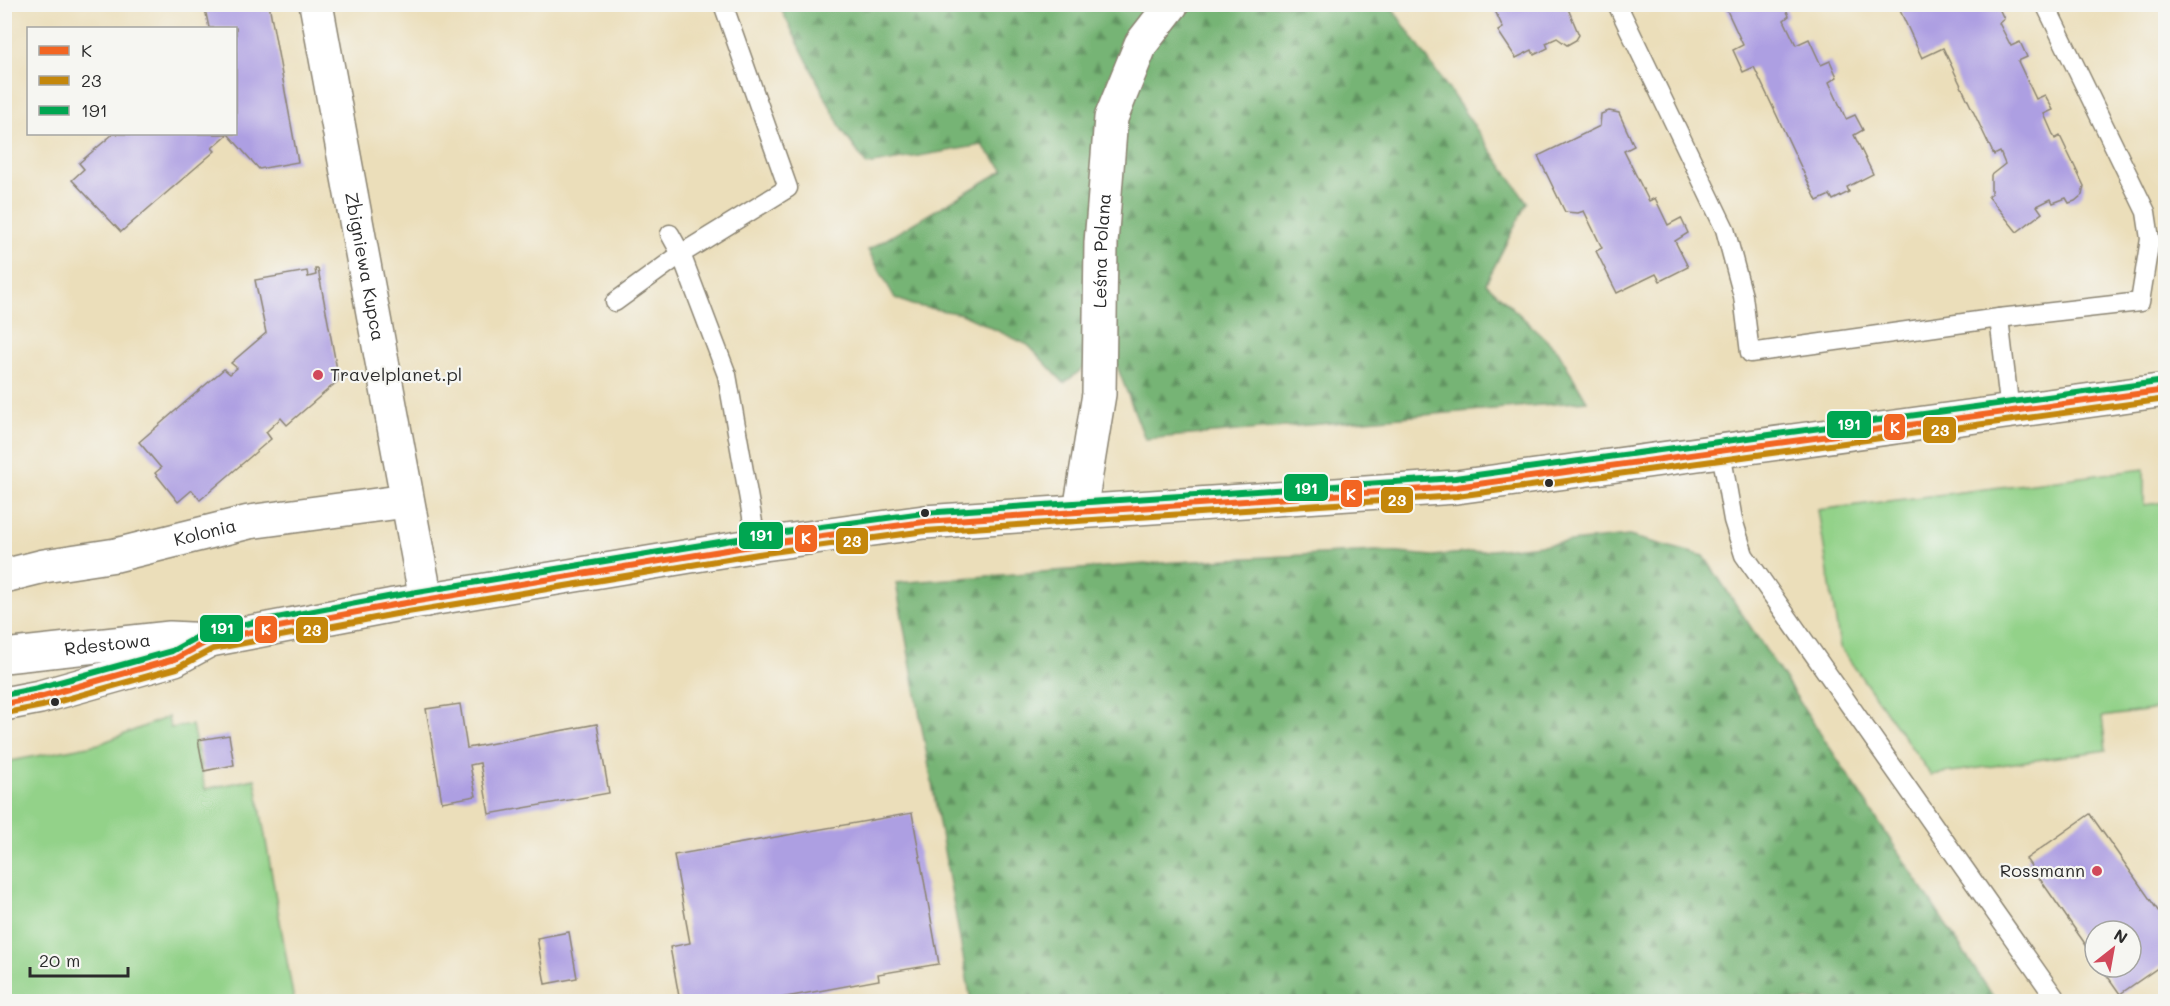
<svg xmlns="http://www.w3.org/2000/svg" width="2170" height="1006" font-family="Mali,sans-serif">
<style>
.green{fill:#93d289;stroke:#5f7e5a;stroke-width:1.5}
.forest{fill:url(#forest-firs);stroke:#507050;stroke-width:1.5}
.building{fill:#ad9fe2}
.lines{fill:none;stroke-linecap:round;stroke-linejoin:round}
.service-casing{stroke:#8b8472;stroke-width:21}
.minor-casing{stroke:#8b8472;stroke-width:36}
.tertiary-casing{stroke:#8b8472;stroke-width:36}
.service{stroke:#fff;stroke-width:18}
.minor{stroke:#fff;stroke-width:33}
.tertiary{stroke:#fff;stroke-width:33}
.bus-1-casing{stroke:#f6f6f2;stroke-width:10}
.bus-2-casing{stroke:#f6f6f2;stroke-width:10}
.bus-3-casing{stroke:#f6f6f2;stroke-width:10}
.bus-1{stroke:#f26522;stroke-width:6}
.bus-2{stroke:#c4870b;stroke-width:6}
.bus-3{stroke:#00a651;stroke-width:6}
.poi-dot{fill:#d1495b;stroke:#f6f6f2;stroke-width:2}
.bus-dot{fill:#2b2b2b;stroke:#f6f6f2;stroke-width:2}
.labels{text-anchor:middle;stroke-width:4.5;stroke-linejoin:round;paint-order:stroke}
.street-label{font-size:18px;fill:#2b2b2b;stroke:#f6f6f2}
.poi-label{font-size:18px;fill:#2b2b2b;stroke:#f6f6f2;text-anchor:start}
.line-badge{stroke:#f6f6f2;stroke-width:2}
.badge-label{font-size:16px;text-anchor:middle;font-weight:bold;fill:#fff}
</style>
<defs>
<pattern id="forest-firs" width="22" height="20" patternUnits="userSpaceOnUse" patternTransform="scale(1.5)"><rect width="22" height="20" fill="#76b475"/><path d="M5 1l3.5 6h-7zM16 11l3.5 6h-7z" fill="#619360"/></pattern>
</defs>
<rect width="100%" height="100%" fill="#f6f6f2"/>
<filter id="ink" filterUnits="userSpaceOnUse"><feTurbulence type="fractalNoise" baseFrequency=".0167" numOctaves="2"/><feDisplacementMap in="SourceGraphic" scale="12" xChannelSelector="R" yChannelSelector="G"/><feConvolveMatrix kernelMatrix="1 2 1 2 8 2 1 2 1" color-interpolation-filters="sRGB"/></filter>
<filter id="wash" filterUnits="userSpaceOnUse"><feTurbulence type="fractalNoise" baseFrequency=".008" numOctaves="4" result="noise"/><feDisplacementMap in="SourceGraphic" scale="24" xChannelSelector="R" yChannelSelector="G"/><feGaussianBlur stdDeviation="1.35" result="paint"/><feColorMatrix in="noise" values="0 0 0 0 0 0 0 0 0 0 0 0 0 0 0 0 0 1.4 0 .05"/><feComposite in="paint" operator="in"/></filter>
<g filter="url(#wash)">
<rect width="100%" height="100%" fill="#ebdeba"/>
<g class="green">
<path d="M2144 469V505L2165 502V708L2102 717 2106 750 1931 775 1840 647 1818 510Z"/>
<path d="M168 717 170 728 192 725 205 789 255 779 294 1001H5V762L99 744Z"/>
</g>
<g class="forest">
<path d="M779 5H1390L1527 202 1486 283 1558 351 1587 401 1145 439 1110 348 1064 383 1028 345 962 314 912 305 895 298 868 250 1004 170 982 145 867 165 843 132Z"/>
<path d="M1629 536 1704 556 1996 1001H971L896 583 1159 563 1376 551 1433 556Z"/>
</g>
<g id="blocks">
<g class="building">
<path d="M204 4H269L298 162 259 169 228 134 212 148 215 151 121 232 72 180 84 169 79 163 113 134H236V28H209Z"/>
<path d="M1492 4H1566L1579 35 1576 40 1567 45 1557 38 1546 43 1548 48 1534 55 1532 50 1516 58 1498 31 1503 28Z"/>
<path d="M1724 4H1779L1786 9 1789 16 1784 20 1796 45 1809 39 1821 65 1830 61 1837 77 1829 82 1846 119 1855 115 1863 130 1854 135 1873 174 1847 187 1849 192 1833 200 1830 195 1817 201 1754 67 1743 72 1733 50 1743 45Z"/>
<path d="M1897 4H1997L2004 19 1999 23 2011 46 2020 42 2027 57 2018 61 2036 99 2045 95 2053 110 2044 114 2055 139 2060 136 2084 186 2082 195 2075 201 2069 203 2066 198 2053 203 2051 199 2037 206 2042 213 2017 232 1988 196 1991 194V175L2005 164 2000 152 1994 155 1943 48 1922 58Z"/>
<path d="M1609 111 1619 113 1634 146 1624 151 1649 201 1655 198 1668 225 1681 218 1688 233 1675 241 1688 267 1660 281 1656 274 1617 293 1596 251 1602 248 1584 211 1578 213 1565 212 1538 156 1600 126 1601 114Z"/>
<path d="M315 269H318L339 380 287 425 281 418 266 432 271 439 200 500 192 490 178 502 155 473 161 468 139 442 224 369 230 374 237 368 231 363 266 333 255 280 307 271 308 277 316 275Z"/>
<path d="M460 704 467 748 597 724 609 793 489 814 480 763 470 765 476 796 442 802 426 709Z"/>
<path d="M229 735 234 765 204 771 198 740Z"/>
<path d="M912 813 939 964 878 974 879 980 759 1002H680L670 947 690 943 674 855Z"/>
<path d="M2090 814 2166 922V962L2120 994 2101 967H2131V931H2095V958L2026 859Z"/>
<path d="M569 932 577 978 545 984 537 938Z"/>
</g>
</g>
</g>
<g filter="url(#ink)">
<use href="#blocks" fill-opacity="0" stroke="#8b8472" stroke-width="1.5"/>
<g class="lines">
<g class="service-casing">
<g id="service">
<path d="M1617 4 1725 229 1743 296 1750 353 1999 318 2010 412"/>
<path d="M670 234 681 254 727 375 757 545"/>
<path d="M615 302 681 254 788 188 723 4"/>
<path d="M1999 318 2140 302 2150 239 2146 212 2045 4"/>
<path d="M1721 452 1733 520 1744 555 2058 1002"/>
</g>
</g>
<g class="minor-casing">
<g id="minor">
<path id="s1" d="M316 4 426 600"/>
<path id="s2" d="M1080 511 1099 394 1101 243 1111 118 1141 44 1172 4"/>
<path id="s3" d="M4 576 44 566 116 555 249 522 407 501"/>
</g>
</g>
<g class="tertiary-casing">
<g id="tertiary">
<path id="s4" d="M4 656 170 638 210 640 394 605 757 545 924 522 1456 487 2166 390"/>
<path d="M4 704 40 697 175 659 208 641"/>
</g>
</g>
<use href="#service" class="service"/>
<use href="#minor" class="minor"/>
<use href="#tertiary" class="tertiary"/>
<g class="bus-1-casing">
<path id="bus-1" d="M4 704 40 697 175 659 210 640 394 605 757 545 924 522 1456 487 2166 390"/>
</g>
<g class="bus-2-casing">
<path id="bus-2" d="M6 713 42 706 177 668 213 649 396 614 758 554 925 531 1457 496 2166 399"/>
</g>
<g class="bus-3-casing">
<path id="bus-3" d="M4 695 38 688 172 651 208 631 393 596 756 536 923 513 1455 478 2165 381"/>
</g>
<use href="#bus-1" class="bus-1"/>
<use href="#bus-2" class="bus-2"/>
<use href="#bus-3" class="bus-3"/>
</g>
</g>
<g class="poi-dot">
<circle cx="318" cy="375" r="6"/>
<circle cx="2097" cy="871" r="6"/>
</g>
<g class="bus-dot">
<circle cx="1549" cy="483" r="5"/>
<circle cx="925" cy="513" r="5"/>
<circle cx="55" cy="702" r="5"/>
</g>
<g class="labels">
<g class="street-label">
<text dy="6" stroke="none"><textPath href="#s2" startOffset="262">Leśna Polana</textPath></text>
<text dy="6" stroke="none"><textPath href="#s1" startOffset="267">Zbigniewa Kupca</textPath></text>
<text dy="6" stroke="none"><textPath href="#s3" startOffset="206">Kolonia</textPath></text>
<text dy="6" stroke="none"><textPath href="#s4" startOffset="104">Rdestowa</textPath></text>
</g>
<g class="poi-label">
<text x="330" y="381">Travelplanet.pl</text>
<text x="2085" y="877" text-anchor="end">Rossmann</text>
</g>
</g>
<g class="line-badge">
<rect x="1826" y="410" width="46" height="29" rx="6" fill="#00a651"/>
<rect x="1883" y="413" width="23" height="28" rx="6" fill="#f26522"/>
<rect x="1922" y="416" width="35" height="28" rx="6" fill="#c4870b"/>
<rect x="1283" y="473" width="46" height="29" rx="6" fill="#00a651"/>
<rect x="1340" y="479" width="23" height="29" rx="6" fill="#f26522"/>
<rect x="1380" y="486" width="34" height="28" rx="6" fill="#c4870b"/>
<rect x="738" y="521" width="46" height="29" rx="6" fill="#00a651"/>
<rect x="794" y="524" width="24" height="29" rx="6" fill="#f26522"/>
<rect x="835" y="527" width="34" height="28" rx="6" fill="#c4870b"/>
<rect x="199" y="614" width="45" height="29" rx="6" fill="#00a651"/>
<rect x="254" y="615" width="24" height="29" rx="6" fill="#f26522"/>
<rect x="295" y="616" width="34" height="28" rx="6" fill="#c4870b"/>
</g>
<g class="badge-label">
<text x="1849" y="430">191</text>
<text x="1895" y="433">K</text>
<text x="1940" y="436">23</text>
<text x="1306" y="494">191</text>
<text x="1351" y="500">K</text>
<text x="1397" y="506">23</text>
<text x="761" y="541">191</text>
<text x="806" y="544">K</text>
<text x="852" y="547">23</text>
<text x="222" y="634">191</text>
<text x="266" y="635">K</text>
<text x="312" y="636">23</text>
</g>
<rect width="2170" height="1006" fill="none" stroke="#f6f6f2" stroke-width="24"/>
<rect x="27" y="27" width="210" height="108" fill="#f6f6f2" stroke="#a5a5a2" stroke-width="1.5"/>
<rect x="39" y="46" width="30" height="9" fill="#f26522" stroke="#a5a5a2" stroke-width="1.5"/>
<text x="81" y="57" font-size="18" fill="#2b2b2b">K</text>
<rect x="39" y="76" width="30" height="9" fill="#c4870b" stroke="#a5a5a2" stroke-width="1.5"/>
<text x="81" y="87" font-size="18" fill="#2b2b2b">23</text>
<rect x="39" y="106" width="30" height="9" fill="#00a651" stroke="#a5a5a2" stroke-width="1.5"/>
<text x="81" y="117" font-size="18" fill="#2b2b2b">191</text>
<g transform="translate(2113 949) rotate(31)"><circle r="28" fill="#f6f6f2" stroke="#a5a5a2" stroke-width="1.5"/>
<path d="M0-4.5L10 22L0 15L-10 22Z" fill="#d1495b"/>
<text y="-9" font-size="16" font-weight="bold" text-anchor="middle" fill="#2b2b2b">N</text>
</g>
<path d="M30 967v9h98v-9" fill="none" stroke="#2b2b2b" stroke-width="3"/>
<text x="39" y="967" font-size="18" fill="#2b2b2b" stroke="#f6f6f2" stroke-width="4.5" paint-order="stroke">20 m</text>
</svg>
